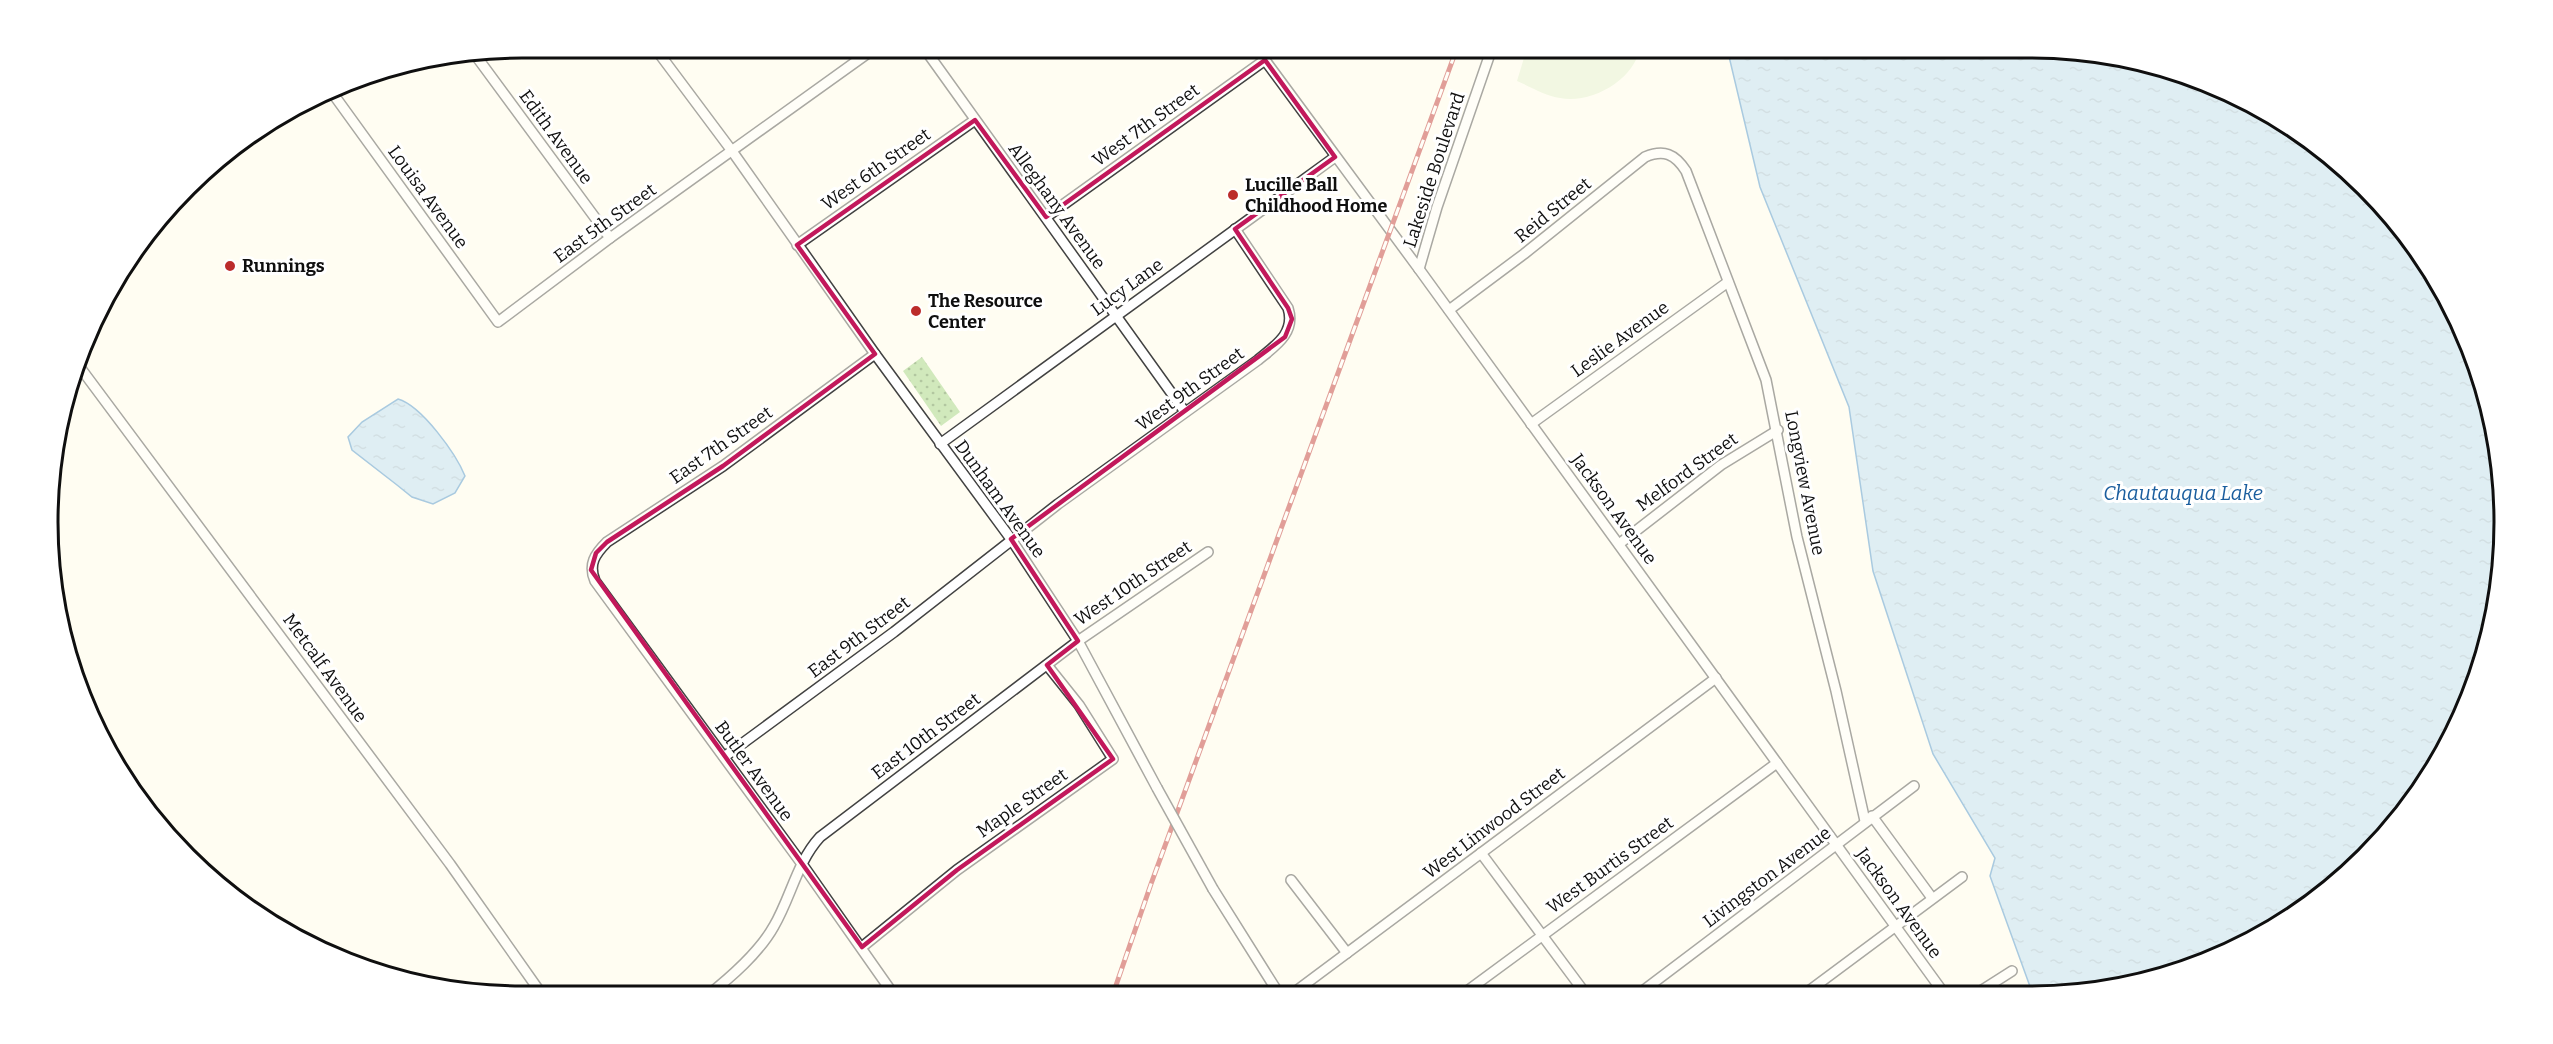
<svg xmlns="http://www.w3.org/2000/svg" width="2553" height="1044" font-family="Bitter,serif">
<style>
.grass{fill:url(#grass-dots)}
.pitch{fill:#e2f0ce}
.water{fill:url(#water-ripples);stroke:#418cc9;stroke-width:1.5}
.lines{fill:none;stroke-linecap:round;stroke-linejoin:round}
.minor-casing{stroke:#424242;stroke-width:12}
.minor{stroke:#fff;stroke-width:9}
.rail-casing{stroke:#bc2c2b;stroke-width:5}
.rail{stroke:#fff;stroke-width:3;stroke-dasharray:9;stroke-linecap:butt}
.minor-bridge-casing{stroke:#424242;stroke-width:12;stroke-linecap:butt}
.minor-bridge{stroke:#fff;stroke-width:9}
.marked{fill:none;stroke:#c2185b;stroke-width:4.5;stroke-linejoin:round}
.poi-dot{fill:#bc2c2b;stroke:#fff;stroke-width:2}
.labels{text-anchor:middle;stroke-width:6;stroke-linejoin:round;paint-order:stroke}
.street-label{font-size:18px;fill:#0f0f0f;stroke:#fff}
.poi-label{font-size:18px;font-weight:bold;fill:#0f0f0f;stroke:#fff;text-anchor:start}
.water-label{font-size:20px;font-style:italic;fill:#1b5e9e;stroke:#fff}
.rim{fill:none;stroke:#0f0f0f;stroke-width:3}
</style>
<defs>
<pattern id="grass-dots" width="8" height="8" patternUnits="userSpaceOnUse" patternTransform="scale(1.5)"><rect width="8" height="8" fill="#d1e9bc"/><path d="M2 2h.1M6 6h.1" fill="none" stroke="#b2c7a0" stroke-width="1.8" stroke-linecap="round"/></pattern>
<pattern id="water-ripples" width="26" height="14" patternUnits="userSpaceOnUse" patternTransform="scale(1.5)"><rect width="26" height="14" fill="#b8dbf4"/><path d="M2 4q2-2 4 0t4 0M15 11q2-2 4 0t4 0" fill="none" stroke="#9dbbd0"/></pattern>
</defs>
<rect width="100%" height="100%" fill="#fffdf2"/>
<path class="grass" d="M922 357 960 412 941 426 903 371Z"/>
<path class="pitch" d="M1527 48H1640C1634 80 1592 104 1560 98 1546 96 1531 87 1517 81Z"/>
<g class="water">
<path d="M1727 48H2031L2183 73 2268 111 2343 165 2407 233 2456 312 2489 399 2504 491 2501 584 2480 674 2425 786 2343 879 2240 947 2093 992H2032L1990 876 1995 858 1933 754 1873 571 1849 407 1760 187Z"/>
<path d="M398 399C422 406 456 454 465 476L455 493 433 504 412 497 397 485 352 450 348 437 362 422Z"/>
</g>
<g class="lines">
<g class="minor-casing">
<g id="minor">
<path d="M655 48 732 151 875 354 1011 539 1078 641 1157 788"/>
<path d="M924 48 1185 412"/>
<path d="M1256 48 1419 269 1943 992"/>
<path d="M476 56 610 238"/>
<path d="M331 91 498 322 610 238 875 48"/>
<path d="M1046 217 1265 60"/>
<path d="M797 245 975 120"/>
<path d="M1419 269 1437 207 1492 48"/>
<path d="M1449 310 1524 254 1645 157C1664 149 1675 154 1686 171L1766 380 1797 537 1836 691 1865 821"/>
<path d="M875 354 723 466 607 542C595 554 588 564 595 581L802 864 894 995"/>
<path d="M76 362 450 864 543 996"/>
<path d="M1531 424 1728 282"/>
<path d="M940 444 1335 157"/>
<path d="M1619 544 1721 465 1778 430"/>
<path d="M724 757 894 632 1058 504 1258 360C1275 346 1296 333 1288 308L1235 229"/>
<path d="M1872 816 1932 898"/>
<path d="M1481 853 1585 993"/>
<path d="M1291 880 1347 953"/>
<path d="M1213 889 1279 994"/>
<path d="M862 947 957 870 1113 759 1079 705 1047 665"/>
<path d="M1979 992 2012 971"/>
<path d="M1640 993 1914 786"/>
<path d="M1806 993 1962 877"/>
<path d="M1292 994 1716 678"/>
<path d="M1463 994 1777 763"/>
<path d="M707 996C731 977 759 953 774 926 791 897 797 862 820 837L1078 641 1208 552"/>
</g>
</g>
<use href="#minor" class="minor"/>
<g class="rail-casing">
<path id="rail" d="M1113 994 1151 884 1457 48"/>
</g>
<use href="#rail" class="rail"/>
<g class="minor-bridge-casing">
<path id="minor-bridge" d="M1157 788 1213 889"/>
</g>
<use href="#minor-bridge" class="minor-bridge"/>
</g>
<path d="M0 0H2553V1044H0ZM1265 60 1335 157 1235 229 1288 308 1292 319 1285 337 1011 539 1078 641 1047 665 1113 759 957 870 862 947 591 570 596 553 607 542 723 466 875 354 797 245 975 120 1046 217Z" fill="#fffdf2" fill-opacity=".55" fill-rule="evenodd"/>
<path class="marked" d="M1265 60 1335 157 1235 229 1288 308 1292 319 1285 337 1011 539 1078 641 1047 665 1113 759 957 870 862 947 591 570 596 553 607 542 723 466 875 354 797 245 975 120 1046 217Z"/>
<g class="poi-dot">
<circle cx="1233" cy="195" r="6"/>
<circle cx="230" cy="266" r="6"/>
<circle cx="916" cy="311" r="6"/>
</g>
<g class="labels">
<g class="street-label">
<text transform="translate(1146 125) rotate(-36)" y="6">West 7th Street</text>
<text transform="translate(556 137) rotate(54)" y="6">Edith Avenue</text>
<text transform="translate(876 169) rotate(-35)" y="6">West 6th Street</text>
<text transform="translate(1434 170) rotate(-72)" y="6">Lakeside Boulevard</text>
<text transform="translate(428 197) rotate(54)" y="6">Louisa Avenue</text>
<text transform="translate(1057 206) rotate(54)" y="6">Alleghany Avenue</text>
<text transform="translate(1553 210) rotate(-39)" y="6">Reid Street</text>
<text transform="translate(605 223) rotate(-36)" y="6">East 5th Street</text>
<text transform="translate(1127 287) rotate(-36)" y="6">Lucy Lane</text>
<text transform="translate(1620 339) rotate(-36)" y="6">Leslie Avenue</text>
<text transform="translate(1190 389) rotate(-36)" y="6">West 9th Street</text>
<text transform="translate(721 445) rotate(-35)" y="6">East 7th Street</text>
<text transform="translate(1687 472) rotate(-36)" y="6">Melford Street</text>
<text transform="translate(1805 483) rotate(79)" y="6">Longview Avenue</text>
<text transform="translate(1000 499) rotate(54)" y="6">Dunham Avenue</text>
<text transform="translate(1614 509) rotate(54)" y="6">Jackson Avenue</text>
<text transform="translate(1133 583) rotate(-34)" y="6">West 10th Street</text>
<text transform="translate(859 637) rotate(-37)" y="6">East 9th Street</text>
<text transform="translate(325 668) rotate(54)" y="6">Metcalf Avenue</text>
<text transform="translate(926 736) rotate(-37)" y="6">East 10th Street</text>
<text transform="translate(754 771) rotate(54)" y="6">Butler Avenue</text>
<text transform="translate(1022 803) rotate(-35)" y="6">Maple Street</text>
<text transform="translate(1494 823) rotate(-37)" y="6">West Linwood Street</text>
<text transform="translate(1610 865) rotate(-36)" y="6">West Burtis Street</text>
<text transform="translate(1767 877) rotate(-37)" y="6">Livingston Avenue</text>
<text transform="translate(1899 903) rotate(54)" y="6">Jackson Avenue</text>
</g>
<g class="poi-label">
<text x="1245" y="191">Lucille Ball<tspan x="1245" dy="21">Childhood Home</tspan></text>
<text x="242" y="272">Runnings</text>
<text x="928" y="307">The Resource<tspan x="928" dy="21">Center</tspan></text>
</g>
<g class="water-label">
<text x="2183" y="500">Chautauqua Lake</text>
</g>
</g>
<path d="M0 0H2553V1044H0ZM522 58H2030A464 464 0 0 1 2494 522V522A464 464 0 0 1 2030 986H522A464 464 0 0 1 58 522V522A464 464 0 0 1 522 58Z" fill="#fff" fill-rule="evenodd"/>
<path class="rim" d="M522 58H2030A464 464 0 0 1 2494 522V522A464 464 0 0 1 2030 986H522A464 464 0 0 1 58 522V522A464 464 0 0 1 522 58Z"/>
</svg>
